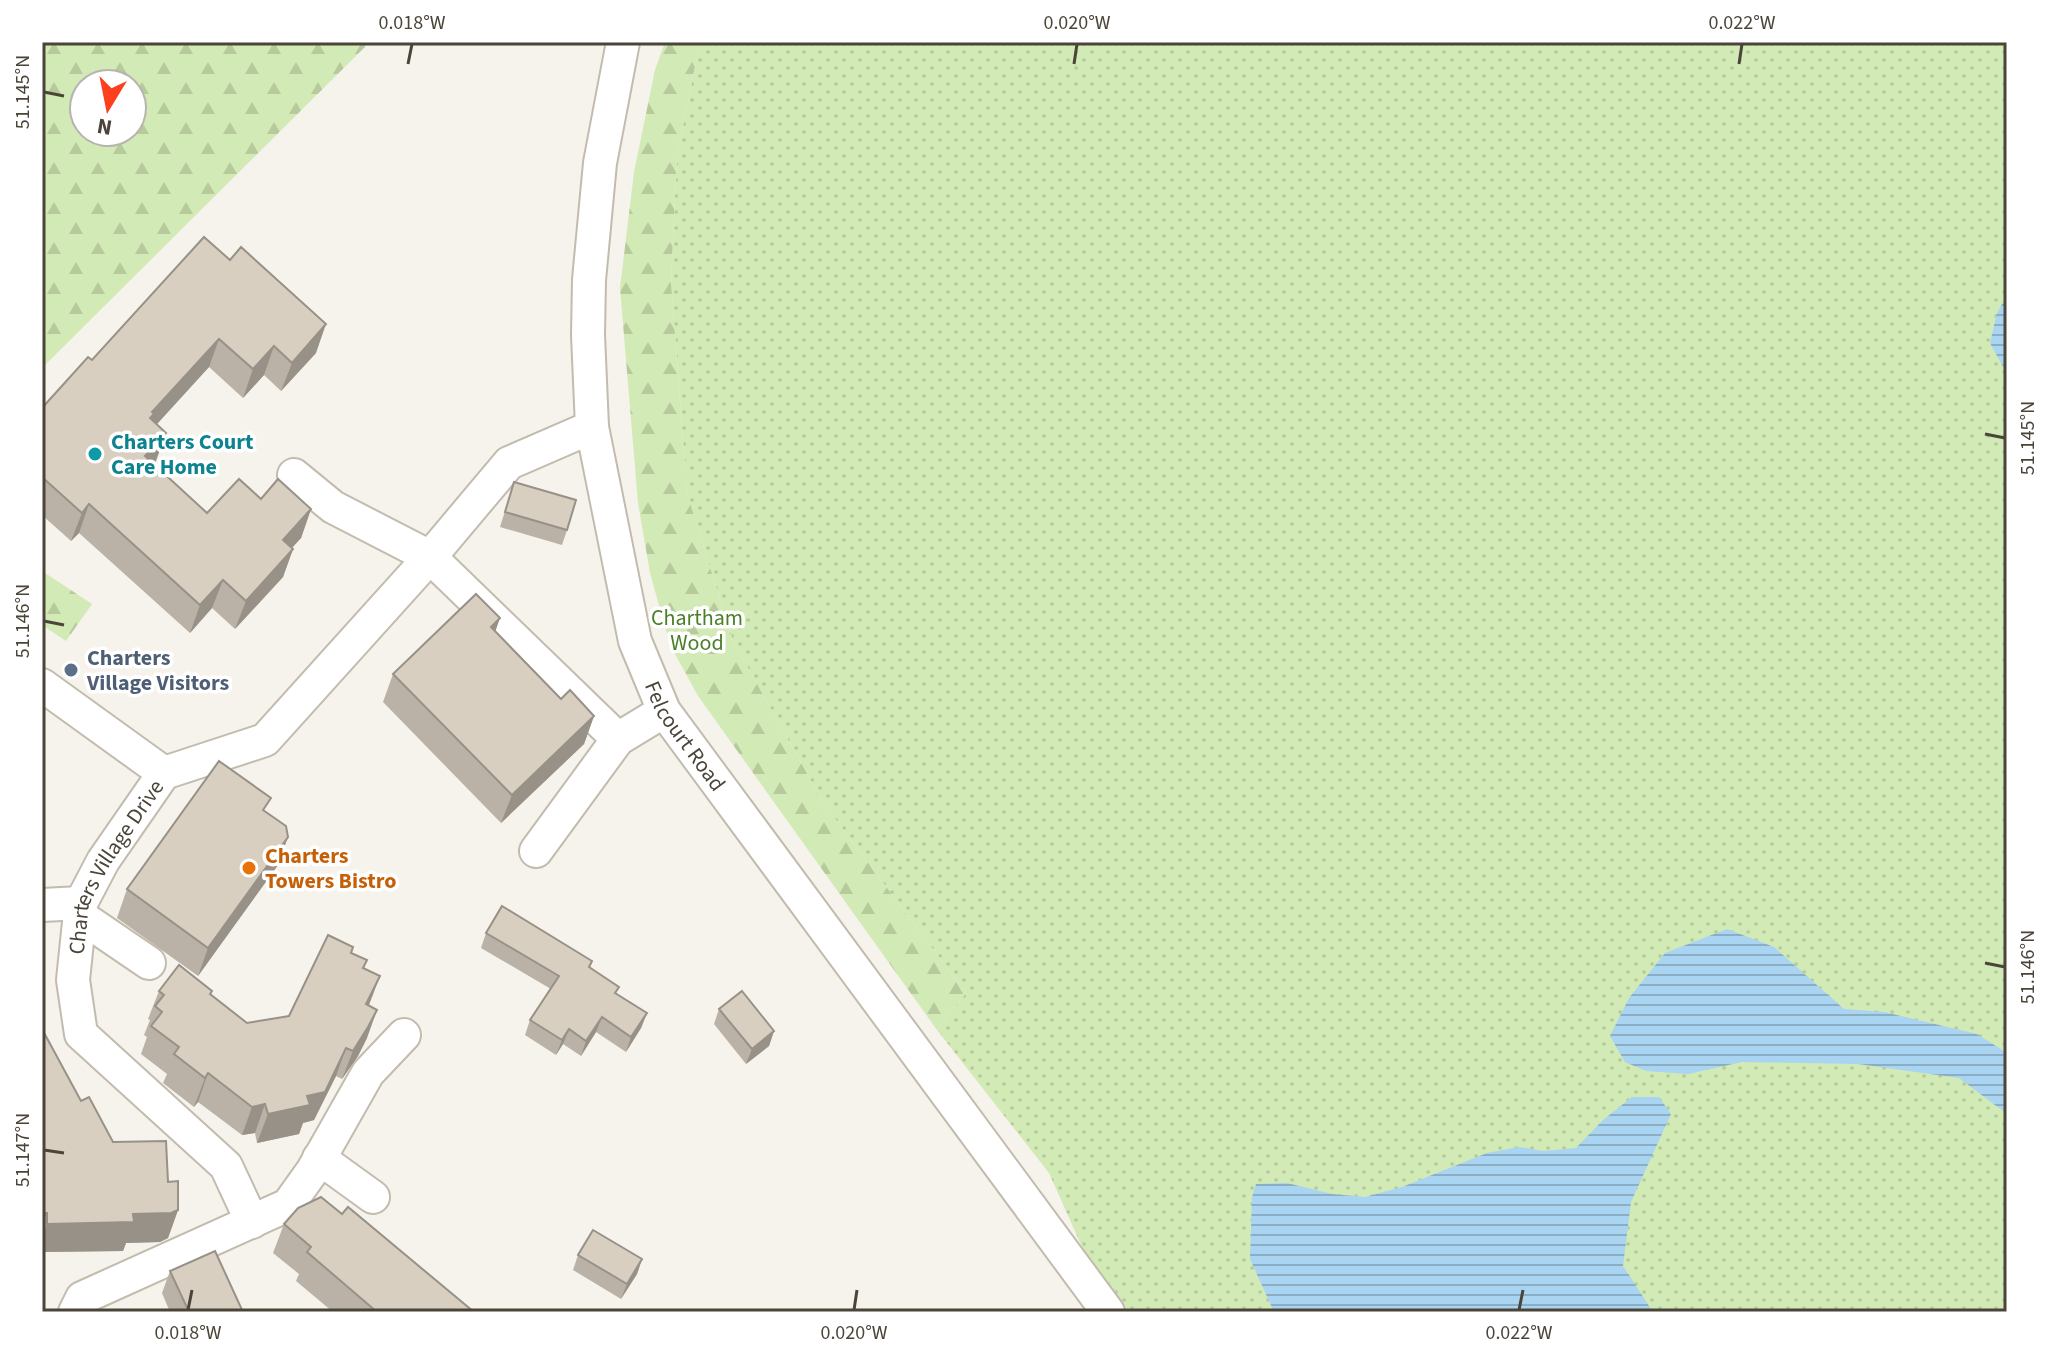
<svg xmlns="http://www.w3.org/2000/svg" width="2049" height="1354" font-family="'Source Sans 3',sans-serif">
<style>
.grass{fill:url(#grass-dots)}
.forest{fill:url(#forest-firs);fill-rule:evenodd}
.water{fill:url(#water-rules)}
.lines{fill:none;stroke-linecap:round;stroke-linejoin:round}
.minor-casing{stroke:#c2bbae;stroke-width:36}
.minor{stroke:#fff;stroke-width:32}
.wall{fill:#bab2a6}
.shaded-wall{fill:#979187}
.building{fill:#d8cfc1;stroke:#979187;stroke-width:2}
.ticks{fill:none;stroke:#4b4439;stroke-width:3}
.culture-dot{fill:#0f9aa8;stroke:#fff;stroke-width:3}
.service-dot{fill:#5c6f8a;stroke:#fff;stroke-width:3}
.food-dot{fill:#e8710a;stroke:#fff;stroke-width:3}
.labels{text-anchor:middle;stroke-width:7;stroke-linejoin:round;paint-order:stroke}
.culture-label{font-size:22px;font-weight:bold;fill:#0d838f;stroke:#fff;text-anchor:start}
.park-label{font-size:22px;fill:#4a7f2a;stroke:#fff}
.service-label{font-size:22px;font-weight:bold;fill:#4e5e75;stroke:#fff;text-anchor:start}
.street-label{font-size:22px;fill:#4b4439;stroke:#fff}
.food-label{font-size:22px;font-weight:bold;fill:#c56008;stroke:#fff;text-anchor:start}
.neatline{fill:none;stroke:#4b4439;stroke-width:3}
.ticks-label{font-size:20px;text-anchor:middle;fill:#4b4439}
</style>
<defs>
<pattern id="grass-dots" width="8" height="8" patternUnits="userSpaceOnUse" patternTransform="scale(2)"><rect width="8" height="8" fill="#d2eab5"/><path d="M2 2h.1M6 6h.1" fill="none" stroke="#b6ca9c" stroke-width="1.8" stroke-linecap="round"/></pattern>
<pattern id="forest-firs" width="22" height="20" patternUnits="userSpaceOnUse" patternTransform="scale(2)"><rect width="22" height="20" fill="#d2eab5"/><path d="M5 1l3.5 6h-7zM16 11l3.5 6h-7z" fill="#b6ca9c"/></pattern>
<pattern id="water-rules" width="6" height="5" patternUnits="userSpaceOnUse" patternTransform="scale(2)"><rect width="6" height="5" fill="#a9d4f2"/><path d="M0 2.5h6" fill="none" stroke="#8caec5"/></pattern>
</defs>
<rect width="100%" height="100%" fill="#f6f3ec"/>
<path class="grass" d="M700 42H2007V1312H1111L1049 1173 937 1030 966 993 824 804 733 641 687 493 671 282 677 155Z"/>
<g class="forest">
<path d="M42 42H370L42 368ZM84 84H132V132H84Z"/>
<path d="M665 42H700L677 155 671 282 687 493 733 641 824 804 966 993 937 1030 698 696 670 645 650 573 638 503 620 288 634 172 655 70Z"/>
<path d="M42 571 92 604 66 641 42 625Z"/>
</g>
<g class="water">
<path d="M2007 295V374L1990 343 1997 313Z"/>
<path d="M1727 929 1774 947 1844 1009 1884 1012 1977 1034 2007 1053V1114L1959 1078 1858 1064 1742 1062 1688 1074 1646 1071 1625 1062 1610 1036 1629 998 1665 953Z"/>
<path d="M1632 1097H1659L1671 1114 1631 1202 1623 1266 1653 1312H1274L1250 1259 1252 1197 1256 1184 1287 1183 1332 1194 1365 1197 1402 1187 1487 1153 1519 1147 1544 1151 1576 1148 1603 1120Z"/>
</g>
<g class="lines">
<g class="minor-casing">
<g id="minor">
<path id="s1" d="M623 42 600 163 589 280 588 335 592 427 635 641 664 711 1108 1312"/>
<path d="M294 475 333 507 430 557 618 739"/>
<path d="M42 685 164 773"/>
<path d="M536 851 618 739 664 711"/>
<path d="M42 905 81 903"/>
<path d="M80 916 149 963"/>
<path d="M319 1158 373 1197"/>
<path id="s2" d="M252 1222 226 1166 81 1034 73 980 81 903 103 861 164 773 265 740 430 557 509 463 592 427"/>
<path d="M75 1312 82 1298 288 1205 313 1170 368 1073 404 1035"/>
</g>
</g>
<use href="#minor" class="minor"/>
</g>
<g class="wall">
<path d="M204 237 316 353 281 391 264 375 243 398 209 367 157 424 156 461 153 464 207 513 261 499 311 509 301 538 292 548 293 549 283 577 235 629 212 608 190 633 79 533 71 541 42 515V408L92 360Z"/>
<path d="M514 482 567 530 562 545 500 527Z"/>
<path d="M495 632 561 699 594 716 584 744 501 823 383 702 393 674Z"/>
<path d="M266 812 278 865 198 976 117 918 127 889Z"/>
<path d="M486 933 592 961 590 968 619 987 616 993 647 1013 641 1028 626 1052 596 1032 581 1056 563 1044 556 1055 525 1035 530 1020 551 989 481 948Z"/>
<path d="M351 953 367 960 364 968 369 1006 367 1038 358 1056 342 1079 336 1076 314 1120 303 1123 299 1134 257 1143 255 1133 242 1135 198 1102 194 1107 163 1083 167 1074 141 1054 147 1037 144 1035 150 1020 148 1019 159 991H212L211 995 247 1023 289 1016Z"/>
<path d="M719 1009 774 1031 769 1046 746 1064 714 1024Z"/>
<path d="M42 1020 43 1030 81 1101 113 1142 168 1182 178 1210 168 1238 160 1242 126 1243 123 1251 42 1252Z"/>
<path d="M342 1214 474 1312H333L296 1281 299 1274 273 1253 284 1224Z"/>
<path d="M578 1255 642 1259 637 1274 621 1299 573 1270Z"/>
<path d="M170 1271 243 1312H170L162 1293Z"/>
</g>
<g class="shaded-wall">
<path d="M326 324 316 353 281 391 292 363Z"/>
<path d="M219 339 209 367 146 436 152 412Z"/>
<path d="M274 346 264 375 243 398 253 369Z"/>
<path d="M166 433 156 461 135 484 145 456Z"/>
<path d="M89 504 79 533 71 541 82 513Z"/>
<path d="M311 509 301 538 273 568 283 540Z"/>
<path d="M293 549 283 577 235 629 246 601Z"/>
<path d="M223 580 212 608 190 633 200 605Z"/>
<path d="M500 618 490 647 491 627Z"/>
<path d="M594 716 584 744 501 823 512 795Z"/>
<path d="M288 837 278 865 198 976 208 948Z"/>
<path d="M380 976 369 1005 355 1032 366 1004Z"/>
<path d="M377 1010 367 1038 358 1056 342 1079 353 1051Z"/>
<path d="M647 1013 641 1028 626 1052 631 1037Z"/>
<path d="M602 1017 596 1032 581 1056 586 1041Z"/>
<path d="M569 1029 563 1044 556 1055 562 1040Z"/>
<path d="M774 1031 769 1046 746 1064 752 1049Z"/>
<path d="M346 1048 336 1076 314 1120 303 1123 299 1134 257 1143 268 1114 307 1096Z"/>
<path d="M208 1073 198 1102 194 1107 205 1078Z"/>
<path d="M265 1104 255 1133 242 1135 252 1107Z"/>
<path d="M178 1210 168 1238 160 1242 126 1243 123 1251 42 1252V1237L47 1224Z"/>
<path d="M42 1213H47L42 1226Z"/>
<path d="M642 1259 637 1274 621 1299 627 1284Z"/>
</g>
<g class="building">
<path d="M204 237 230 260 241 247 326 324 292 363 274 346 253 369 219 339 152 412 154 414 150 418 166 433 145 456 207 513 239 479 261 499 278 479 311 509 283 540 293 549 246 601 223 580 200 605 89 504 82 513 42 477V408L88 357 92 360Z"/>
<path d="M514 482 576 500 567 530 505 512Z"/>
<path d="M476 594 500 618 491 627 561 699 570 690 594 716 512 795 393 674Z"/>
<path d="M219 761 271 798 263 810 286 826 288 837 208 948 127 889Z"/>
<path d="M502 906 592 961 589 967 619 987 615 993 647 1013 631 1037 602 1017 586 1041 569 1029 562 1040 530 1020 559 976 486 933Z"/>
<path d="M328 935 353 947 351 953 367 960 363 968 380 976 366 1004 377 1010 368 1027 353 1051 346 1048 325 1092 307 1096 310 1105 268 1114 265 1104 252 1107 208 1073 205 1078 174 1054 179 1047 151 1026 162 1012 155 1006 164 995 159 991 179 965 212 991 210 994 247 1023 289 1016Z"/>
<path d="M742 991 774 1031 752 1049 719 1009Z"/>
<path d="M42 1029 81 1101 89 1097 113 1142 166 1141 168 1182 178 1181V1210L171 1213 133 1214 134 1222 47 1224V1213H42Z"/>
<path d="M321 1197 342 1214 348 1207 474 1312H377L307 1252 311 1247 284 1224 298 1208Z"/>
<path d="M593 1230 642 1259 627 1284 578 1255Z"/>
<path d="M215 1251 243 1312H189L170 1271Z"/>
</g>
<path class="ticks" d="M408 64 412 44M1074 64 1077 44M1739 64 1742 44M44 92 64 96M1985 434 2005 438M44 621 64 625M1985 963 2005 967M44 1150 64 1153M188 1310 192 1290M854 1310 857 1290M1519 1310 1523 1290"/>
<circle class="culture-dot" cx="95" cy="454" r="8"/>
<circle class="service-dot" cx="71" cy="670" r="8"/>
<circle class="food-dot" cx="249" cy="868" r="8"/>
<g class="labels">
<g class="culture-label">
<text x="111" y="449">Charters Court<tspan x="111" dy="25">Care Home</tspan></text>
</g>
<g class="park-label">
<text x="697" y="625">Chartham<tspan x="697" dy="25">Wood</tspan></text>
</g>
<g class="service-label">
<text x="87" y="665">Charters<tspan x="87" dy="25">Village Visitors</tspan></text>
</g>
<g class="street-label">
<text dy="8" stroke="none"><textPath href="#s1" startOffset="714">Felcourt Road</textPath></text>
<text dy="8" stroke="none"><textPath href="#s2" startOffset="436">Charters Village Drive</textPath></text>
</g>
<g class="food-label">
<text x="265" y="863">Charters<tspan x="265" dy="25">Towers Bistro</tspan></text>
</g>
</g>
<rect width="2049" height="1354" fill="none" stroke="#ffffff" stroke-width="88"/>
<g transform="translate(108 108) rotate(190)"><circle r="38" fill="#ffffff" stroke="#b7b4b0" stroke-width="2"/>
<path d="M0-6L14 30L0 20L-14 30Z" fill="#fc3f1d"/>
<text y="-12" font-size="22" font-weight="bold" text-anchor="middle" fill="#4b4439">N</text>
</g>
<rect x="44" y="44" width="1961" height="1266" class="neatline"/>
<g class="ticks-label">
<text x="412" y="29">0.018°W</text>
<text x="1077" y="29">0.020°W</text>
<text x="1742" y="29">0.022°W</text>
<text transform="translate(22 92) rotate(-90)" y="7">51.145°N</text>
<text transform="translate(2027 438) rotate(-90)" y="7">51.145°N</text>
<text transform="translate(22 621) rotate(-90)" y="7">51.146°N</text>
<text transform="translate(2027 967) rotate(-90)" y="7">51.146°N</text>
<text transform="translate(22 1150) rotate(-90)" y="7">51.147°N</text>
<text x="188" y="1339">0.018°W</text>
<text x="854" y="1339">0.020°W</text>
<text x="1519" y="1339">0.022°W</text>
</g>
</svg>
